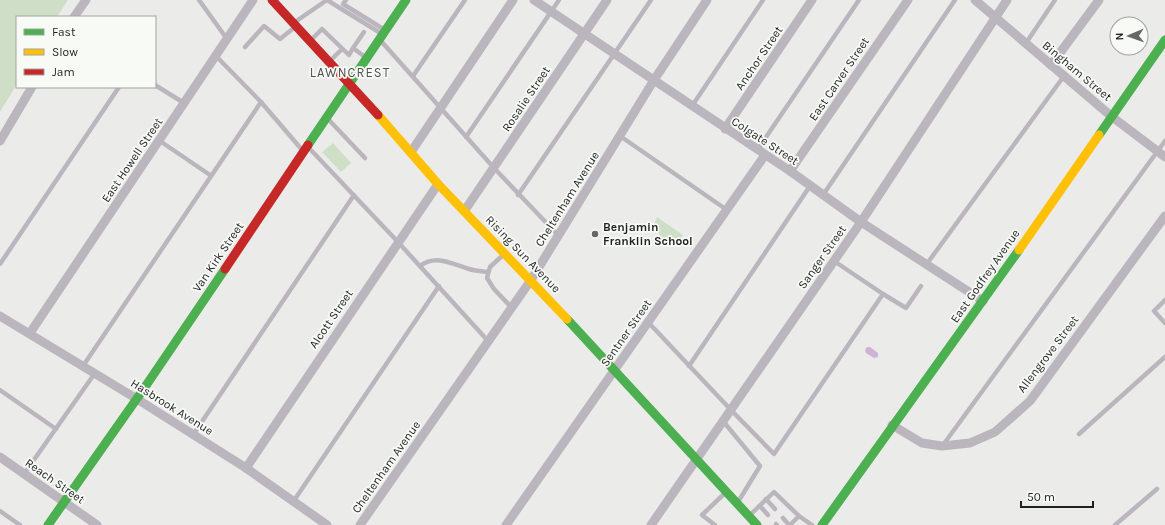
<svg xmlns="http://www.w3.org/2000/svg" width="1165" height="525" font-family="Karla,sans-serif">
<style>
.green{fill:#cfdfc7}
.water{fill:#ceb3d9}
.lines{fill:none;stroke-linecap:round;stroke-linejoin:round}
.lane{stroke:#bbb6be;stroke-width:4.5}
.street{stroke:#bbb6be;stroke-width:9}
.fast{stroke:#4caf50;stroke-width:9}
.slow{stroke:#ffc107;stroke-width:9}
.jam{stroke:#c62828;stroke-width:9}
.poi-dot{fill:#666766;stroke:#f8faf6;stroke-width:1.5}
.labels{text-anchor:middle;stroke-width:3.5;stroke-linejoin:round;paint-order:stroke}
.street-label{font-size:12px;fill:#1f201f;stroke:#f8faf6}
.poi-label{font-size:12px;font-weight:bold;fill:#1f201f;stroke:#f8faf6;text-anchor:start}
.neighbourhood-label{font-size:13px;letter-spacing:1px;fill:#50524f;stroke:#f8faf6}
</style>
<rect width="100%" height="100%" fill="#ebecea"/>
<g class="green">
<path d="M0 0H68L57 17H17V84L0 112Z"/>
<path d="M333 143 351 163 341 172 322 152Z"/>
<path d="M657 217 683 235 675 245 660 241 659 233 653 226Z"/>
</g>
<path class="water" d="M867 347H870L878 353V357L874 358 866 353 865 350Z"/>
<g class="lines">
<g class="lane">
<path d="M199 0 227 39"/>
<path d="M327 0 382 34"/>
<path d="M346 0 343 4 385 30"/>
<path d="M295 22 327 0"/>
<path d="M364 32 353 48 365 57"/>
<path d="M311 40 322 29 349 55 353 48"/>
<path d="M381 41 494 168 559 236"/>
<path d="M1026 43 1055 0"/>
<path d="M245 47 264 26 280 39 295 27"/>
<path d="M216 56 261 102 303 151"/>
<path d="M331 60 342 49"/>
<path d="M413 76 465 0"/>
<path d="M155 85 184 103"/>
<path d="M692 106 763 0"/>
<path d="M328 119 365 158"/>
<path d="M620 136 727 210"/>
<path d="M466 137 559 0"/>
<path d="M160 141 210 175"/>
<path d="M309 148 398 242 489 342"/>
<path d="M758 149 859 0"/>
<path d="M518 195 651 0"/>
<path d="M823 195 955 0"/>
<path d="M503 255 490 267 487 278 494 289 512 308"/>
<path d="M0 264 119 87"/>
<path d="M926 265 1064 76"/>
<path d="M420 266C436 254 452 264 469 269 475 271 482 271 488 272"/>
<path d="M883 294 906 308 921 286"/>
<path d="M1165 300 1154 311 1165 323"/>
<path d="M648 322 731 410 774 454 883 294 834 261"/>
<path d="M83 366 261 102"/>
<path d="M689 366 810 186"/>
<path d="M0 390 56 429"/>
<path d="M723 421 760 466 738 502"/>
<path d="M1079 434 1165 357"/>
<path d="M193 435 354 195"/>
<path d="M943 445 1165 141"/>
<path d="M24 474 95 373"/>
<path d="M766 499 775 509"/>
<path d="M293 502 439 286"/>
<path d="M760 506 768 515"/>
<path d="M0 511 20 525"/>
<path d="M750 515 774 492 799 516 812 525"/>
<path d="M783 518 789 525"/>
<path d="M776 524 777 525"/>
<path d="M715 525 702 515 725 493"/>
<path d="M790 525 799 516"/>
<path d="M1115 525 1157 489"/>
</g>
<g class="street">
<path d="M534 0 790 171 861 222 983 301"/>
<path d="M975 0 1111 116 1165 157"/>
<path d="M74 17 86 0"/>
<path d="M1051 65 1099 0"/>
<path d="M725 129 812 0"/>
<path d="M0 141 32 87"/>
<path d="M411 152 513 0"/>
<path d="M790 171 908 0"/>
<path d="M465 210 607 0"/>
<path d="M0 316 137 399 246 468 327 525"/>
<path d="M30 333 253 0"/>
<path d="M892 425 922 443 942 446 970 443 995 432 1030 401 1165 216"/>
<path d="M0 457 97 525"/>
<path d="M246 468 438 184"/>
<path d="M360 525 531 280 654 80 707 0"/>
<path d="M506 525 765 155"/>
<path d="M651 525 861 222 1007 0"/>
</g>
<g class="fast">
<path d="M1099 135 1165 40"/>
<path d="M308 145 406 0"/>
<path d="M567 319 757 525"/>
<path d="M48 525 145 387 225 269"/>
<path d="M822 525 1019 250"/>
</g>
<g class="slow">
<path d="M378 115 438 184 567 319"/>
<path d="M1019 250 1099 135"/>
</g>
<g class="jam">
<path d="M272 0 378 115"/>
<path d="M225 269 308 145"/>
</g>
</g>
<circle class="poi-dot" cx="595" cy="234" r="4"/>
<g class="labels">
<g class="street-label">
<text transform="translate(759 58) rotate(-56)" y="4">Anchor Street</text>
<text transform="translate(1077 71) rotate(40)" y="4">Bingham Street</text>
<text transform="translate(839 79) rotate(-56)" y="4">East Carver Street</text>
<text transform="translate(526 99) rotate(-56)" y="4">Rosalie Street</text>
<text transform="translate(765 141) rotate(33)" y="4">Colgate Street</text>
<text transform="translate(132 160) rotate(-56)" y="4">East Howell Street</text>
<text transform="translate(567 199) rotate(-58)" y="4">Cheltenham Avenue</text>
<text transform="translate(523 254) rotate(46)" y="4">Rising Sun Avenue</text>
<text transform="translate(218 257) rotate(-56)" y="4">Van Kirk Street</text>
<text transform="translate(822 257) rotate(-55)" y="4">Sanger Street</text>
<text transform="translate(985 276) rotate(-55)" y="4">East Godfrey Avenue</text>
<text transform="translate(331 319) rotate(-56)" y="4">Alcott Street</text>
<text transform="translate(626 333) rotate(-55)" y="4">Sentner Street</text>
<text transform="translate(1048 354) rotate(-53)" y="4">Allengrove Street</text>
<text transform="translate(172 407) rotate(32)" y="4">Hasbrook Avenue</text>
<text transform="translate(386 467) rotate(-55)" y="4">Cheltenham Avenue</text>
<text transform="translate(55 481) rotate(35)" y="4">Reach Street</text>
</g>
<g class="poi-label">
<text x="603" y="231">Benjamin<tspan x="603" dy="14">Franklin School</tspan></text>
</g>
<g class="neighbourhood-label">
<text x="350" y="77">LAWNCREST</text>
</g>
</g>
<rect x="16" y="16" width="140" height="72" fill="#f8faf6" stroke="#a1a3a0"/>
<rect x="24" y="29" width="20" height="6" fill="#4caf50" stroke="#a1a3a0"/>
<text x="52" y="36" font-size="12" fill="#1f201f">Fast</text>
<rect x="24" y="49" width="20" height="6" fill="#ffc107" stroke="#a1a3a0"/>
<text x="52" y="56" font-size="12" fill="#1f201f">Slow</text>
<rect x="24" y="69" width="20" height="6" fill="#c62828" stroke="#a1a3a0"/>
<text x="52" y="76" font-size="12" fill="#1f201f">Jam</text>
<g transform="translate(1129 36) rotate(268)"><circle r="19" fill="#f8faf6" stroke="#a1a3a0"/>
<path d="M0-3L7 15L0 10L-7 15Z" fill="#666766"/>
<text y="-6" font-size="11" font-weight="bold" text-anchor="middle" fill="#1f201f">N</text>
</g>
<path d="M1021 501v6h72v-6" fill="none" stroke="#1f201f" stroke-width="2"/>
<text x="1027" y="501" font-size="12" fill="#1f201f" stroke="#f8faf6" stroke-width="3" paint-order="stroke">50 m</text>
</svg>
